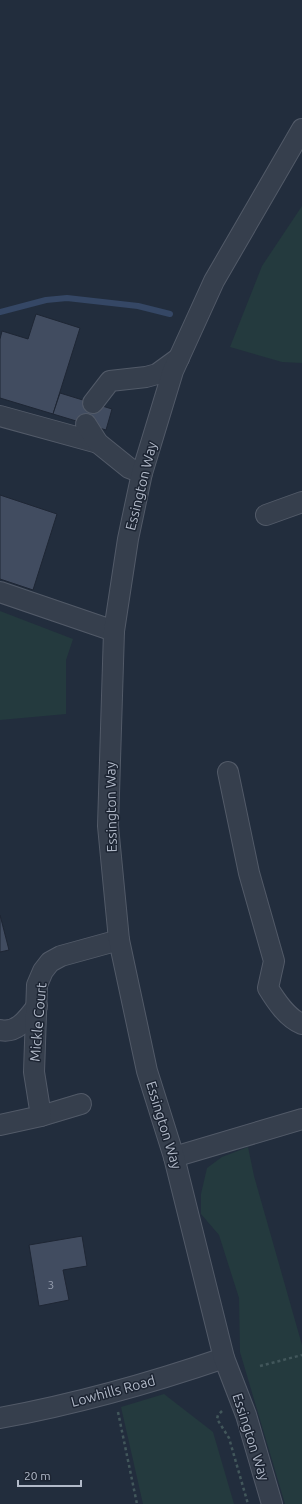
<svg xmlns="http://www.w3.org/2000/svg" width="302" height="1504" font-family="Ubuntu,sans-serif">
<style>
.green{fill:#243a3e}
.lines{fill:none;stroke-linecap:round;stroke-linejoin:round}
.stream{stroke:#354765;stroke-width:6}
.building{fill:#414c60;stroke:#1e2634}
.minor-casing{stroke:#525a68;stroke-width:22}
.path{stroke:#42575b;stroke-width:2.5;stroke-dasharray:3 3;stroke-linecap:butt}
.minor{stroke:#363f4d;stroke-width:20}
.labels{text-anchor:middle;stroke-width:3;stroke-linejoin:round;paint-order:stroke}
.number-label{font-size:12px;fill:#969eaf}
.street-label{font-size:14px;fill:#b2bac9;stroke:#1c2432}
</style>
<rect width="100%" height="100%" fill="#222d3d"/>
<g class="green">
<path d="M302 206V363L282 362 230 347 262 266Z"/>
<path d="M0 611 73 639 66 660V714L0 720Z"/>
<path d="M248 1147 254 1176 302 1345V1504H285L240 1352 239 1298 219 1235 201 1214V1194L207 1168 222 1157Z"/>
<path d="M164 1394 213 1432 234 1504H143L121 1407Z"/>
</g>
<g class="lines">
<path class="stream" d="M0 312 46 300 67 298 138 306 170 314"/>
</g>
<g class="building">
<path d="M36 314 80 328 53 414 0 398V339L2 331 28 339Z"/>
<path d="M60 393 112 409 106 430 53 414Z"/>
<path d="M0 495 57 514 33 590 0 579Z"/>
<path d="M0 915 9 950 0 952Z"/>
<path d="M82 1236 87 1266 63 1270 69 1300 39 1306 29 1245Z"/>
</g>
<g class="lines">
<g class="minor-casing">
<g id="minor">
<path d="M93 403 110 381 146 377 157 374 179 358"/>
<path d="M0 416 98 443"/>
<path d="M86 424 98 443 129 468 142 473"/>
<path d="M266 515 302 502"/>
<path d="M0 592 114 631"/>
<path d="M228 772 249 873 274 961 268 988C276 1001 287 1018 302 1024"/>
<path d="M0 1030C17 1034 28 1018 37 1006"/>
<path d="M41 1116 81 1104"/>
<path d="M0 1125 41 1116 34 1072 37 985 43 971 50 962 61 956 119 940"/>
<path d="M174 1157 302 1119"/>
<path d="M0 1418C76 1404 151 1383 224 1358"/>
<path d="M272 1504 246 1415 224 1358 174 1157 147 1071 119 940 108 826 114 631 128 539 142 473 173 371 214 281 302 129"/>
</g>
</g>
<g class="path">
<path d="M260 1366 302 1355"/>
<path d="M222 1411 218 1415 217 1419 229 1438 248 1504"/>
<path d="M118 1412 137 1504"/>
</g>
<use href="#minor" class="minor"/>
</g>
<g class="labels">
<g class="number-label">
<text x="51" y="1289">3</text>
</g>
<g class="street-label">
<text transform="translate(141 486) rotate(-76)" y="5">Essington Way</text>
<text transform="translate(111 807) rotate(-91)" y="5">Essington Way</text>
<text transform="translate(38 1022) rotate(-85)" y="5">Mickle Court</text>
<text transform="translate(164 1125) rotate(73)" y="5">Essington Way</text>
<text transform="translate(113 1391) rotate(-15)" y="5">Lowhills Road</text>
<text transform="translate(251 1437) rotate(72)" y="5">Essington Way</text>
</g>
</g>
<path d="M18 1480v6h63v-6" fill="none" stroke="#b2bac9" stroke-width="2"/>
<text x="24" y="1480" font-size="12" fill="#b2bac9" stroke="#1c2432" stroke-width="3" paint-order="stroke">20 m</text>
</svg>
